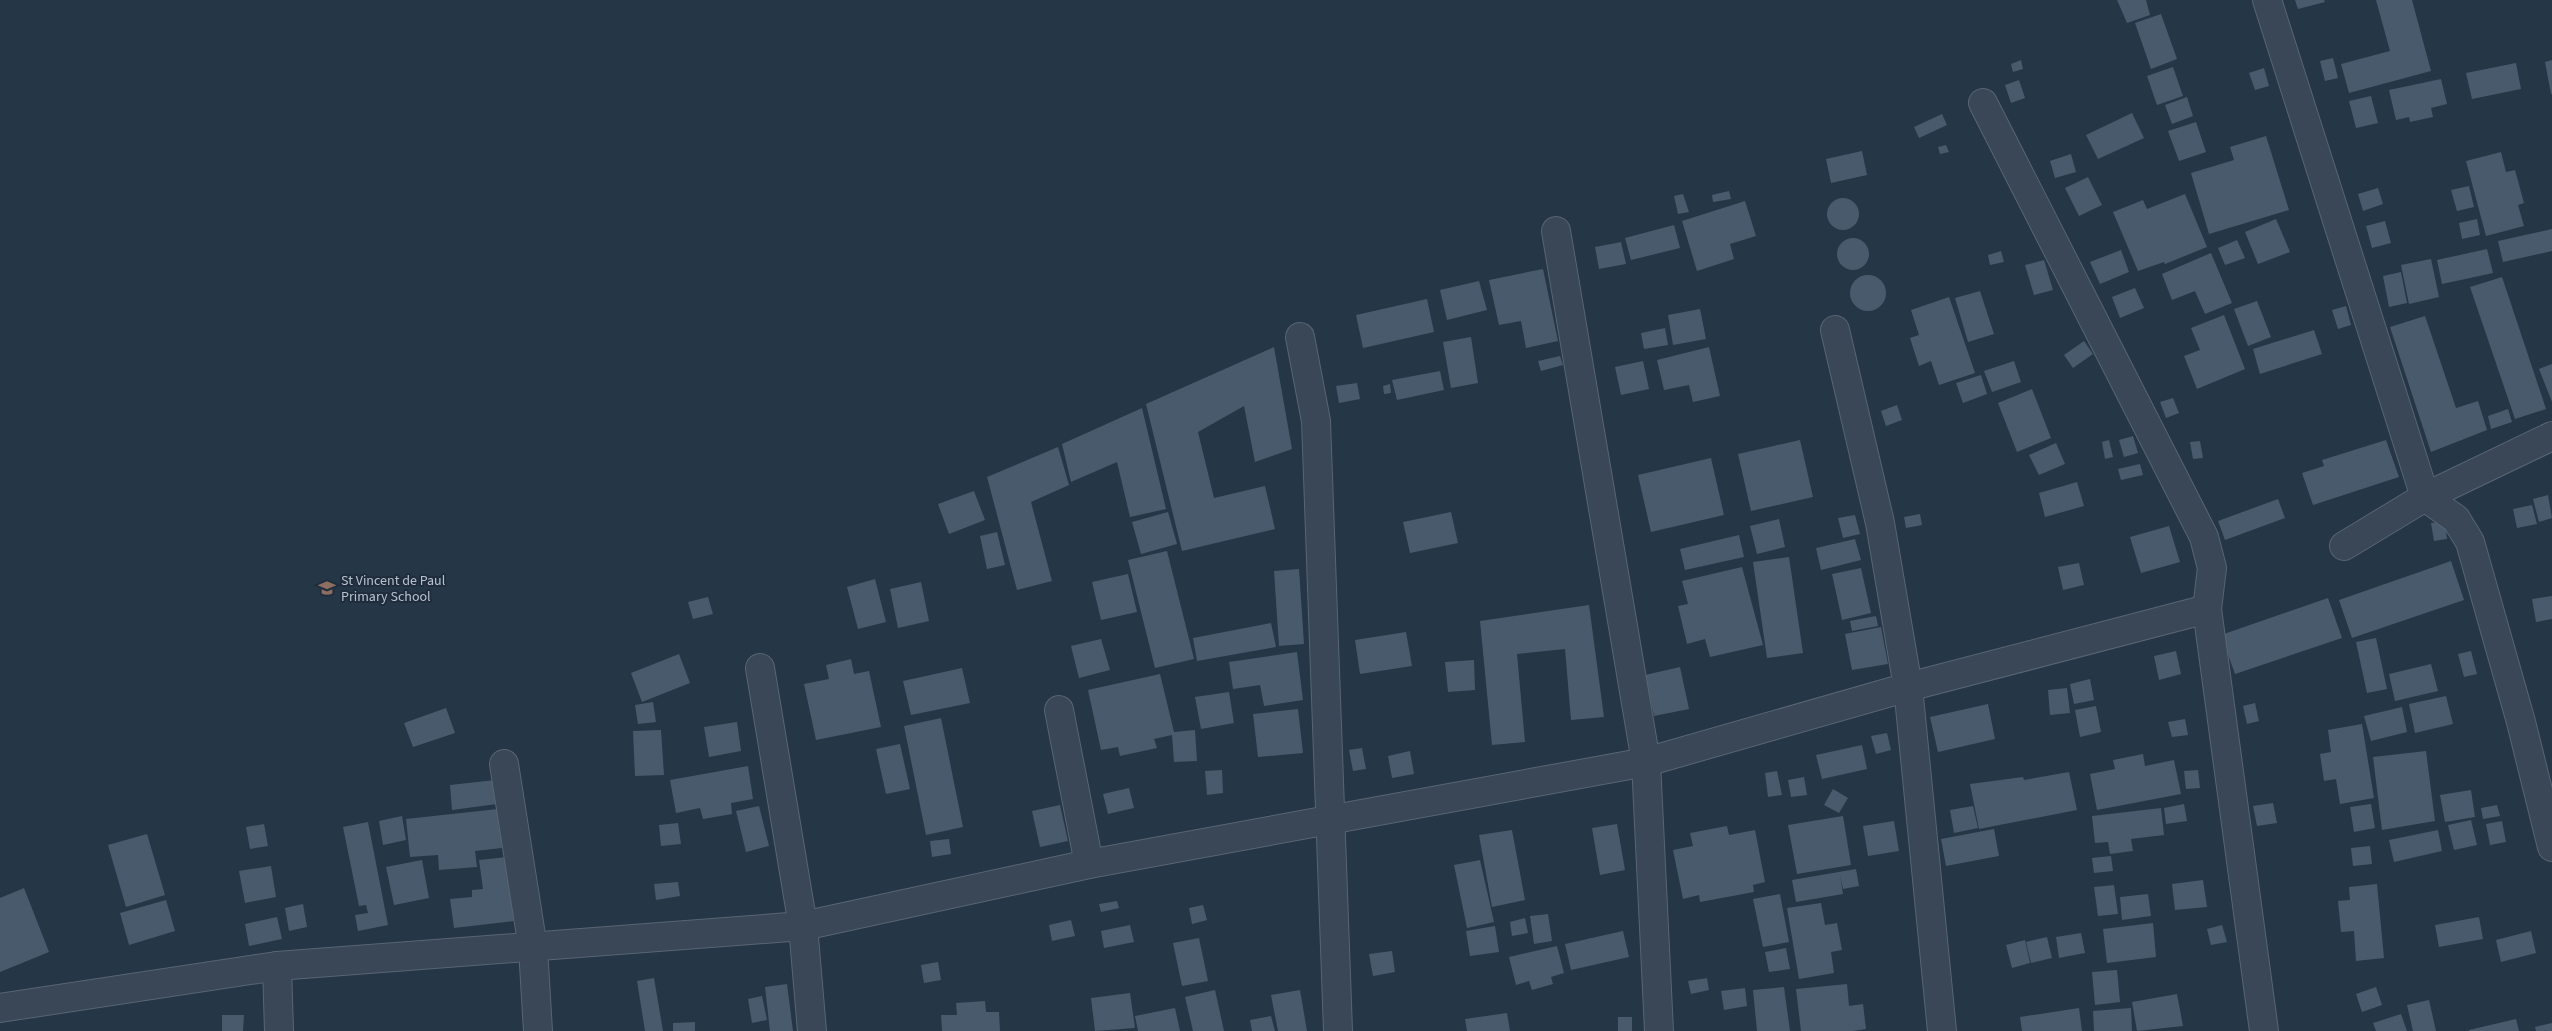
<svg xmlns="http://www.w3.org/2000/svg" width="2552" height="1031" font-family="'Source Sans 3',sans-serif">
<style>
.building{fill:#495a6d}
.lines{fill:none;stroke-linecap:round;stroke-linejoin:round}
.street-casing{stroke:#596573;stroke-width:30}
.street{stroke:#3a4756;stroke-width:28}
.labels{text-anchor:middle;stroke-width:4;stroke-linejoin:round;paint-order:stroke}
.poi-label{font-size:14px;fill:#b8c2cf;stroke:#1f2c3b;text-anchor:start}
</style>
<rect width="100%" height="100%" fill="#253646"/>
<g class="building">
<path d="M2117 0H2146L2150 15 2127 23Z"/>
<path d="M2295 0H2324L2325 2 2298 9Z"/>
<path d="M2376 0H2412L2431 71 2349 93 2341 64 2390 51Z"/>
<path d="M2161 14 2177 59 2151 69 2135 23Z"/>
<path d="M2333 58 2338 78 2325 81 2320 61Z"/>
<path d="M2021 60 2023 69 2013 72 2011 64Z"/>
<path d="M2552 60V94H2551L2545 62Z"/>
<path d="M2516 63 2521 89 2472 99 2466 73Z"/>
<path d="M2173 67 2183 96 2157 105 2147 76Z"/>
<path d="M2264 68 2269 86 2255 90 2249 73Z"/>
<path d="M2441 79 2447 104 2431 108 2433 117 2410 122 2409 117 2396 120 2389 90Z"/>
<path d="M2019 80 2025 98 2011 103 2005 85Z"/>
<path d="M2371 96 2378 123 2356 128 2349 101Z"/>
<path d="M2187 97 2193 116 2172 124 2165 105Z"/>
<path d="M2132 113 2144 138 2098 159 2086 135Z"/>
<path d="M1942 114 1947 125 1919 138 1914 127Z"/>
<path d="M2196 122 2206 152 2179 161 2168 131Z"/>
<path d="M2266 136 2289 210 2209 234 2191 173 2234 160 2230 147Z"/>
<path d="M1946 145 1949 152 1940 154 1938 147Z"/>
<path d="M1862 151 1867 175 1831 183 1826 159Z"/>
<path d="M2501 152 2506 172 2515 170 2524 203 2518 205 2524 226 2486 236 2466 161Z"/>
<path d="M2071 154 2076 172 2055 178 2050 161Z"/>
<path d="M2088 177 2102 205 2079 216 2065 188Z"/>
<path d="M2469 186 2474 207 2457 211 2451 190Z"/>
<path d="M2378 188 2383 204 2363 211 2358 194Z"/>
<path d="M1729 191 1731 199 1713 202 1712 195Z"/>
<path d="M1683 194 1689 212 1678 214 1674 196Z"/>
<path d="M2185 194 2207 247 2165 264 2164 262 2138 271 2113 212 2143 200 2147 209Z"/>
<circle cx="1843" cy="214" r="16"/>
<path d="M1745 201 1756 236 1730 244 1734 259 1697 271 1682 221Z"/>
<path d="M2276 219 2290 252 2258 264 2245 232Z"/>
<path d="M2477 219 2480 235 2462 239 2459 223Z"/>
<path d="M2385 221 2391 243 2372 248 2366 226Z"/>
<path d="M1674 225 1680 248 1631 260 1625 238Z"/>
<path d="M2552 229V251L2503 262 2498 241Z"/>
<circle cx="1853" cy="254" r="16"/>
<path d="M2237 240 2245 258 2225 265 2218 248Z"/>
<path d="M1621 242 1626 264 1599 269 1595 247Z"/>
<path d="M2487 249 2493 273 2442 284 2437 260Z"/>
<path d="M2121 250 2129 272 2100 284 2090 262Z"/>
<path d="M2001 251 2004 262 1990 265 1988 255Z"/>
<path d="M2211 253 2232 303 2205 314 2195 291 2172 300 2162 274Z"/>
<path d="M2431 259 2439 297 2409 304 2401 265Z"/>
<path d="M2044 260 2053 290 2034 295 2025 265Z"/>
<path d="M1543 269 1558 341 1526 348 1521 321 1499 325 1489 280Z"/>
<path d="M2401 272 2407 303 2389 307 2383 276Z"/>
<circle cx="1868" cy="293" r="18"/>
<path d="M2502 277 2546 409 2515 419 2470 287Z"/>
<path d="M1479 281 1487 310 1447 320 1440 290Z"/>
<path d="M2135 288 2144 308 2120 318 2112 297Z"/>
<path d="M1980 291 1994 334 1968 342 1955 298Z"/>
<path d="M1949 297 1975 373 1939 385 1931 361 1919 366 1910 338 1919 335 1911 310Z"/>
<path d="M1427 299 1434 332 1363 348 1356 315Z"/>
<path d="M2257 301 2271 337 2248 346 2234 309Z"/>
<path d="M2346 306 2351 325 2338 329 2332 310Z"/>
<path d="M1700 309 1706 339 1673 345 1668 315Z"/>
<path d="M2224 315 2245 369 2197 389 2184 356 2200 350 2191 328Z"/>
<path d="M2425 316 2456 408 2478 401 2487 430 2431 452 2390 327Z"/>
<path d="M1665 328 1668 345 1644 349 1641 333Z"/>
<path d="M2314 330 2322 354 2260 374 2253 349Z"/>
<path d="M1471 337 1478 383 1451 388 1443 342Z"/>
<path d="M2084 341 2093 354 2073 368 2064 355Z"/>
<path d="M1274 347 1292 449 1255 462 1244 406 1198 432 1214 498 1265 486 1275 529 1182 551 1146 404Z"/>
<path d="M1709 347 1720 396 1693 402 1689 385 1664 390 1657 360Z"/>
<path d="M1560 356 1563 365 1541 371 1538 361Z"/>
<path d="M1643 361 1649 389 1621 395 1615 367Z"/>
<path d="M2014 361 2021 382 1992 392 1984 371Z"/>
<path d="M2552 364V402L2539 369Z"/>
<path d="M1440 371 1444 390 1397 400 1392 380Z"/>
<path d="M1981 375 1987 394 1963 403 1956 383Z"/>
<path d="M1357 383 1360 399 1339 403 1336 386Z"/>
<path d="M1390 384 1391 393 1384 394 1383 386Z"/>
<path d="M2032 389 2051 438 2017 452 1998 403Z"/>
<path d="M2173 398 2179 413 2166 418 2160 402Z"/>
<path d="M1897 405 1902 420 1886 426 1881 411Z"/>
<path d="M1142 408 1166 509 1130 517 1117 462 1071 482 1062 444Z"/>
<path d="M2508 409 2512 422 2491 429 2488 416Z"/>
<path d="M2133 436 2138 453 2124 457 2119 440Z"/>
<path d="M1800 440 1813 497 1751 511 1738 454Z"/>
<path d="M2109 440 2113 457 2105 459 2102 442Z"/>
<path d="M2386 440 2399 477 2313 505 2302 473 2324 466 2322 460Z"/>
<path d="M2200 441 2203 458 2193 459 2190 442Z"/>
<path d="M2056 443 2065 464 2039 475 2029 455Z"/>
<path d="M1058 447 1069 485 1031 502 1052 581 1017 590 987 477Z"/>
<path d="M1711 458 1724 515 1651 532 1638 475Z"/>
<path d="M2140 464 2143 475 2121 480 2118 469Z"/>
<path d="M2077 482 2084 506 2045 517 2039 493Z"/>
<path d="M974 491 985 520 949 534 938 504Z"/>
<path d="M2548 495 2552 518 2539 522 2533 499Z"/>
<path d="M2278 499 2285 518 2225 540 2218 521Z"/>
<path d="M2532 505 2537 524 2517 528 2513 509Z"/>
<path d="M1168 512 1177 544 1141 554 1132 522Z"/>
<path d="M1451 512 1458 543 1410 553 1403 522Z"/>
<path d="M1920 514 1922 525 1906 528 1904 517Z"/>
<path d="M1855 515 1860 534 1843 538 1838 518Z"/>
<path d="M1779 519 1785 547 1757 554 1750 526Z"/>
<path d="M2445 521 2447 539 2434 541 2431 523Z"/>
<path d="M2169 526 2180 562 2141 573 2130 537Z"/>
<path d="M997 532 1005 565 987 569 980 536Z"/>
<path d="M1739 535 1744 557 1685 570 1680 549Z"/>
<path d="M1855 539 1861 560 1821 570 1816 548Z"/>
<path d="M1167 551 1194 659 1155 668 1128 560Z"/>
<path d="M1789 557 1803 653 1767 658 1753 562Z"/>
<path d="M2451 561 2464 600 2352 638 2339 600Z"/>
<path d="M2079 563 2084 585 2063 590 2058 567Z"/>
<path d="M1742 567 1763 645 1710 657 1705 639 1687 644 1678 606 1688 604 1682 581Z"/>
<path d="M1861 568 1871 613 1842 620 1832 574Z"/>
<path d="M1299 569 1304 644 1279 646 1274 571Z"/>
<path d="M1128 574 1137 612 1101 620 1092 582Z"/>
<path d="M875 579 886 622 858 629 847 587Z"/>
<path d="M921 582 929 621 898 628 890 589Z"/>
<path d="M2552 596V619L2536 622 2532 599Z"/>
<path d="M708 597 713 614 693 619 688 602Z"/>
<path d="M2328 598 2342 638 2235 674 2221 635Z"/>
<path d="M1589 605 1604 717 1571 720 1565 649 1517 654 1525 742 1492 745 1480 621Z"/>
<path d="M1876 616 1878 626 1852 631 1850 621Z"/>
<path d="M1271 623 1276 647 1197 661 1193 638Z"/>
<path d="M1881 627 1888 664 1852 670 1845 634Z"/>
<path d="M1406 632 1412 666 1360 674 1355 640Z"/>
<path d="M2376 638 2387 689 2367 693 2356 642Z"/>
<path d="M1101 639 1110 670 1079 678 1071 646Z"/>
<path d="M2176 651 2181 674 2159 680 2154 656Z"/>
<path d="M2471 651 2477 674 2464 677 2458 654Z"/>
<path d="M1297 652 1303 700 1264 706 1260 685 1233 689 1229 662Z"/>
<path d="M679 654 690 683 642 702 631 673Z"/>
<path d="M851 659 854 674 869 671 881 727 816 740 804 684 829 679 826 665Z"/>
<path d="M1474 660 1475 690 1448 692 1445 662Z"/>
<path d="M2431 664 2438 691 2395 701 2389 674Z"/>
<path d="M1680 667 1689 709 1654 716 1645 675Z"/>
<path d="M962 668 970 703 911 715 903 681Z"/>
<path d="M1160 674 1174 732 1195 730 1197 761 1174 762 1172 735 1154 739 1157 748 1120 756 1118 747 1101 750 1088 690Z"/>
<path d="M2090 679 2094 700 2074 704 2070 684Z"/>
<path d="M2067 688 2070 713 2050 715 2048 690Z"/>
<path d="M1229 692 1234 723 1201 729 1195 697Z"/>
<path d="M2446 696 2453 724 2415 733 2409 704Z"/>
<path d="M653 702 656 722 638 724 635 705Z"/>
<path d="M2255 703 2259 721 2247 724 2243 706Z"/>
<path d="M1988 704 1995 739 1938 752 1930 717Z"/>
<path d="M2096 706 2101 732 2080 737 2075 710Z"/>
<path d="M2402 707 2407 732 2371 741 2364 716Z"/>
<path d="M446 708 455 733 413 747 404 723Z"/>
<path d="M1298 709 1303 753 1258 757 1253 714Z"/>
<path d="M941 718 963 827 926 835 904 726Z"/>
<path d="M2185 719 2188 735 2172 737 2168 722Z"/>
<path d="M737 722 741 751 709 757 704 727Z"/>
<path d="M2362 724 2374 798 2340 804 2336 779 2324 781 2320 754 2331 752 2328 730Z"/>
<path d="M661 730 664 775 635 776 633 731Z"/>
<path d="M1887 733 1891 750 1876 754 1871 736Z"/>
<path d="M900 744 910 789 886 794 876 749Z"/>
<path d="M1862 745 1867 769 1822 779 1816 755Z"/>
<path d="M1362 748 1366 769 1353 771 1349 750Z"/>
<path d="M1410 751 1414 774 1392 778 1388 756Z"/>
<path d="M2426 751 2435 821 2382 830 2373 757Z"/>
<path d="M2143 754 2145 766 2174 760 2181 794 2097 810 2090 774 2115 769 2113 760Z"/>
<path d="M748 766 753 799 731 803 732 814 703 819 700 808 676 813 670 780Z"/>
<path d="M1222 770 1223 793 1207 795 1205 771Z"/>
<path d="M2198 770 2200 788 2186 789 2184 771Z"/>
<path d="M1777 771 1782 795 1768 797 1765 773Z"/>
<path d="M2069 772 2077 810 1979 829 1970 784 2023 777 2024 780Z"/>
<path d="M1804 777 1807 795 1791 797 1788 780Z"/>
<path d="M495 780 497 804 452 810 450 785Z"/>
<path d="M1129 788 1134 808 1108 814 1103 794Z"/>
<path d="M1833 789 1848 798 1839 813 1824 805Z"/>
<path d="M2471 790 2475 817 2445 822 2440 795Z"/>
<path d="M2273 803 2277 823 2257 826 2253 806Z"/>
<path d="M2184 804 2187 821 2166 824 2164 808Z"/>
<path d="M2371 804 2375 828 2354 832 2350 807Z"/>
<path d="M1060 805 1068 841 1040 847 1032 811Z"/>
<path d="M2497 805 2500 816 2483 819 2481 808Z"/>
<path d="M759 806 769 846 746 852 736 811Z"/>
<path d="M1973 806 1978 828 1954 833 1950 810Z"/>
<path d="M2161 808 2164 835 2131 839 2133 851 2110 854 2108 842 2095 843 2092 816Z"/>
<path d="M498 809 502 848 475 851 477 867 439 870 438 855 410 857 406 819Z"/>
<path d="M402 816 406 840 383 845 379 821Z"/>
<path d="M1843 816 1851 865 1797 874 1788 825Z"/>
<path d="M2471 820 2477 845 2454 850 2448 825Z"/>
<path d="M1894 821 1899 851 1868 856 1863 826Z"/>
<path d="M2502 821 2506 842 2490 845 2486 824Z"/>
<path d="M368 822 388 925 358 931 355 915 368 913 366 905 359 906 343 827Z"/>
<path d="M678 823 681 844 661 846 659 825Z"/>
<path d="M264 824 268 846 250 849 246 827Z"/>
<path d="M1617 824 1625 870 1600 875 1592 828Z"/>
<path d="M1727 826 1729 835 1755 830 1765 882 1753 885 1754 892 1700 902 1699 895 1683 899 1673 850 1693 846 1690 833Z"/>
<path d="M1994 829 1999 856 1946 866 1941 839Z"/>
<path d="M1512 830 1525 900 1492 907 1479 835Z"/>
<path d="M2438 830 2442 851 2394 862 2389 840Z"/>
<path d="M147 834 165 895 126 907 108 845Z"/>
<path d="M949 839 951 854 932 857 930 841Z"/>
<path d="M2370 846 2372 864 2353 866 2351 848Z"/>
<path d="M2111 856 2113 871 2094 873 2092 858Z"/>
<path d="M507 857 514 921 454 928 450 899 472 897V890L483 889 479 860Z"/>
<path d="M422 860 429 898 394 905 386 867Z"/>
<path d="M1480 860 1494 922 1467 928 1454 865Z"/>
<path d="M271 866 276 897 245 903 239 871Z"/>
<path d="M1856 869 1859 886 1843 889 1840 875 1843 894 1796 902 1792 880Z"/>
<path d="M2203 880 2207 907 2175 910 2172 884Z"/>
<path d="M678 882 680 896 656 900 654 884Z"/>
<path d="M2377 884 2384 958 2356 961 2354 931 2341 932 2338 901 2350 900 2349 887Z"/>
<path d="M2114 885 2118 914 2098 916 2094 887Z"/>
<path d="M24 888 49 952 0 972V898Z"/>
<path d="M1780 894 1789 942 1763 947 1753 899Z"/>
<path d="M2148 894 2151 916 2122 920 2120 897Z"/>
<path d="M166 900 175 931 129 945 120 913Z"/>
<path d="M1117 901 1119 908 1101 912 1099 904Z"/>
<path d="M1821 903 1825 925 1837 923 1842 950 1831 952 1834 973 1799 979 1787 908Z"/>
<path d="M303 904 307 927 289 931 285 908Z"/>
<path d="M1203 905 1207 920 1192 924 1189 908Z"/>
<path d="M1548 914 1552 941 1534 944 1530 916Z"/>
<path d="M277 917 282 939 249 946 245 924Z"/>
<path d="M2479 917 2483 939 2439 947 2435 925Z"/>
<path d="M1525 918 1528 933 1512 936 1510 922Z"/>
<path d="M1071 920 1075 936 1052 941 1049 925Z"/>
<path d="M2153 923 2156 957 2107 963 2103 929Z"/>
<path d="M1130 925 1134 942 1104 948 1101 931Z"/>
<path d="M2222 925 2227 942 2211 945 2207 929Z"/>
<path d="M1495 926 1499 952 1470 956 1466 931Z"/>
<path d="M1623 931 1629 957 1571 970 1565 944Z"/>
<path d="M2531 931 2536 953 2501 962 2496 940Z"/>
<path d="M2081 933 2085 953 2059 958 2056 937Z"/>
<path d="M2047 937 2052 958 2031 963 2026 942Z"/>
<path d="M1199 938 1208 981 1182 986 1173 943Z"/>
<path d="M2025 940 2030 963 2012 968 2006 945Z"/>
<path d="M1557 946 1564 973 1551 977 1553 984 1532 990 1529 981 1516 985 1509 957Z"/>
<path d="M1786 948 1790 969 1769 972 1765 952Z"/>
<path d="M1392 951 1395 972 1373 976 1369 954Z"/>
<path d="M938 962 941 980 924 983 921 965Z"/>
<path d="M2117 970 2120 1002 2095 1005 2092 972Z"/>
<path d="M654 978 663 1031H645L637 981Z"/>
<path d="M1707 978 1709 990 1691 994 1688 981Z"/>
<path d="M787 984 793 1031H770L765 987Z"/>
<path d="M1847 984 1849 1006 1863 1004 1866 1029 1852 1031H1801L1796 989Z"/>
<path d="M1784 987 1790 1031H1757L1753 990Z"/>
<path d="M2376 987 2382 1005 2362 1012 2356 994Z"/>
<path d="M1745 988 1747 1006 1724 1010 1721 991Z"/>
<path d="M1215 990 1224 1031H1193L1185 997Z"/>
<path d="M1300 990 1307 1031H1278L1271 995Z"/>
<path d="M1130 993 1135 1028 1095 1031 1091 998Z"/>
<path d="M2177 994 2183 1026 2137 1031 2132 1002Z"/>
<path d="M762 996 767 1020 752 1023 748 999Z"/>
<path d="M2429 1000 2436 1031H2413L2407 1005Z"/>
<path d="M985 1001 986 1012H999L1000 1031H942L941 1015H957L956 1003Z"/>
<path d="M1175 1008 1180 1031H1138L1135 1016Z"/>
<path d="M2079 1008 2082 1031H2022L2020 1017Z"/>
<path d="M2131 1008 2132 1031H2094L2093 1011Z"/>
<path d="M1507 1013 1510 1031H1467L1465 1019Z"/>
<path d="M2401 1014 2407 1031H2376L2373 1023Z"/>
<path d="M222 1015H244L243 1031H222Z"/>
<path d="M1271 1016 1275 1031H1252L1250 1020Z"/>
<rect x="1618" y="1017" width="14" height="14"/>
<path d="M2516 1019 2519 1031H2469V1030Z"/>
<path d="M695 1022V1031H673V1023Z"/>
<path d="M2552 1023V1031H2536L2535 1027Z"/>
</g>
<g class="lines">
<g class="street-casing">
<g id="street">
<path d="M2267 0 2425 497 2456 519 2470 542 2521 722 2552 847"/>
<path d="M1983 103 2204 537 2212 568 2207 609 2264 1031"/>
<path d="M1556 231 1646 762 1659 1031"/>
<path d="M1835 330 1880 523 1908 687 1942 1031"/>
<path d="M1300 337 1316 421 1338 1031"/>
<path d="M2344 546 2425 497 2552 436"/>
<path d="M760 668 803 926 812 1031"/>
<path d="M1059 710 1089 864"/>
<path d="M504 764 533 948 538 1031"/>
<path d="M277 966 279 1031"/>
<path d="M0 1008 277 966 803 926 1089 864 1646 762 1908 687 2207 609"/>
</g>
</g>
<use href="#street" class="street"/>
</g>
<defs>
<g id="school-bare" transform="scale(1.35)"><path d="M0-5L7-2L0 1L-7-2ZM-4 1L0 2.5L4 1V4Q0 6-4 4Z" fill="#8d6e63" stroke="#1f2c3b" stroke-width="2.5" paint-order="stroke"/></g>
</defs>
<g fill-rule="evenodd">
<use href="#school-bare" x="327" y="588"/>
</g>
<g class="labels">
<g class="poi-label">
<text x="341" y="585">St Vincent de Paul<tspan x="341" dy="16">Primary School</tspan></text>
</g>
</g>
</svg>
